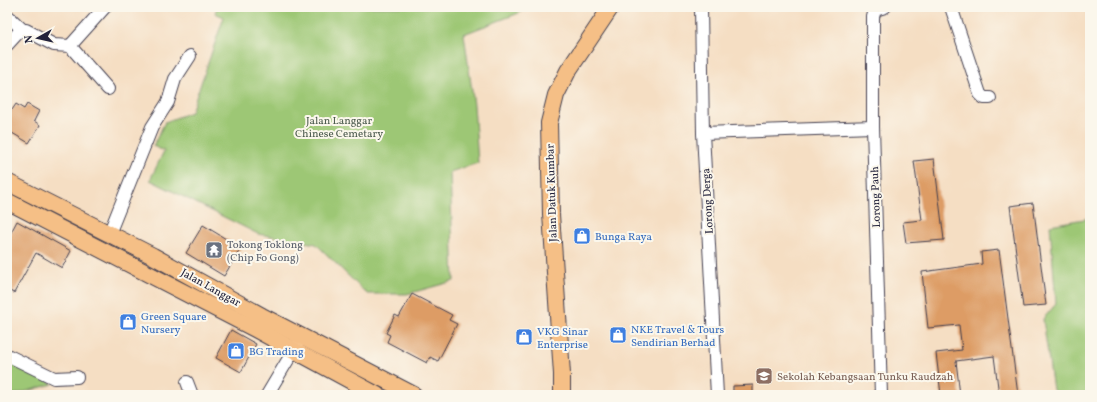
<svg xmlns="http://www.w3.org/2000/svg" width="1097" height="402" font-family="Vollkorn,serif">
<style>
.green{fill:#9dc774;stroke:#607458}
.building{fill:#dd9c65}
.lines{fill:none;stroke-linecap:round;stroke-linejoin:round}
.minor-casing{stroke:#423e4f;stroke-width:14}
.major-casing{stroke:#423e4f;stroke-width:18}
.minor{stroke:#fff;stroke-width:12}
.major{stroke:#f5bf86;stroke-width:16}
.labels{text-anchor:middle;stroke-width:4;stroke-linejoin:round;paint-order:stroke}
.park-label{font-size:11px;fill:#4d5c4f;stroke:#fbf7ec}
.street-label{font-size:11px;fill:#22223b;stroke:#fbf7ec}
.shop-label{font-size:11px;fill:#366cbe;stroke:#fbf7ec;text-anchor:start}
.worship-label{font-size:11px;fill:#5b616d;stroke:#fbf7ec;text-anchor:start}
.education-label{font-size:11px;fill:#785e54;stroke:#fbf7ec;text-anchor:start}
</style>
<rect width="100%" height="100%" fill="#fbf7ec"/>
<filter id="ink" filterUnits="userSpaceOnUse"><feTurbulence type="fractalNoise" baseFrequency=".025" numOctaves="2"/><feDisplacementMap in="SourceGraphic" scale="8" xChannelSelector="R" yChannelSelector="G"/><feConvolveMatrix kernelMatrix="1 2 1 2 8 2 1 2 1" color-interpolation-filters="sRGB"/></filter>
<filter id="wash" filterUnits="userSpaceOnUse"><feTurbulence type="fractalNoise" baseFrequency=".012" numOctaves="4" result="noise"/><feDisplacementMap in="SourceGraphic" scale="16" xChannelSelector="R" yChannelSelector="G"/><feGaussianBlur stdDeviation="0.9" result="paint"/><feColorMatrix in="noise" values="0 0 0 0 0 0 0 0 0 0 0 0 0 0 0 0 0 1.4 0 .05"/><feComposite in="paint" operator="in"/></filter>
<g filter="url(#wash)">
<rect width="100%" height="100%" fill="#f5dec3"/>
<g class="green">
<path d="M217 7H527L519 13 464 34 474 105 478 163 450 172 454 281 407 294H367L316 244 258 234 150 180 164 151 153 146 165 122 191 112 224 17 215 13Z"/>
<path d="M1090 218V395H1061L1053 390 1043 319 1056 304 1050 225Z"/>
<path d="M7 359 53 384 13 395H7Z"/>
</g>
<g id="blocks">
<g class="building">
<path d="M16 104 24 109 27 104 39 111 34 121 40 125 29 143 7 130V107L12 110Z"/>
<path d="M934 159 944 240 906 243 903 222 922 220 914 161Z"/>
<path d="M1033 203 1046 305 1023 307 1010 206Z"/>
<path d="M17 221 71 251 62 268 36 253 14 293 7 290V240Z"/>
<path d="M203 225 241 248 224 276 186 253Z"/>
<path d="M999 250 1018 395H999L994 356 956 361 960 395H941L936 353 962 350 959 325 928 328 922 272 982 264 981 252Z"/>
<path d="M412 294 452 315 449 320 457 324 438 361 430 357 427 363 387 342 390 335 386 333 395 315 399 317Z"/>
<path d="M231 330 256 344 241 372 216 358Z"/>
<path d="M753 385V395H733V386Z"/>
</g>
</g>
</g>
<g filter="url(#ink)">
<use href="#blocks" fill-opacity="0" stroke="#423e4f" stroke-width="1"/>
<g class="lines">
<g class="minor-casing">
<g id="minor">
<path d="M701 7 703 133 717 395"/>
<path d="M951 7 980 94 984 98H990"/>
<path d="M7 15 24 31"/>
<path d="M7 45 18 33 26 30 54 45 70 46 105 7"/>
<path d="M70 46 108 89"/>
<path d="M703 133 873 127"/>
<path d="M109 234 152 127 168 102 175 79 190 56"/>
<path d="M7 355 54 378 77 377"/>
<path d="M187 382 192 395"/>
<path d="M267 395 298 343"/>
<path d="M881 395 873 127V17L875 10 885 7"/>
</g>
</g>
<g class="major-casing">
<g id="major">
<path d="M7 182 153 256 262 316 414 395"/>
<path d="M7 201 255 329 377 395"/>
<path d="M562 395V374L551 214 549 123 556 95 568 71 611 7"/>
</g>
</g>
<use href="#minor" class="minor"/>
<use href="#major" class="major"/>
</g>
</g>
<defs>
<g id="shop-square" transform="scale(0.9)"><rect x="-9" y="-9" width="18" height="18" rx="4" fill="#3f7fe0" stroke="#fbf7ec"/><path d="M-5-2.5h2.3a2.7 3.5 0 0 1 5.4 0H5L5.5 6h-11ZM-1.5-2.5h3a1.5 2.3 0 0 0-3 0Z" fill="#fff"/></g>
<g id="temple-square" transform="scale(0.9)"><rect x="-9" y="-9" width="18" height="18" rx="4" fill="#6b7280" stroke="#fbf7ec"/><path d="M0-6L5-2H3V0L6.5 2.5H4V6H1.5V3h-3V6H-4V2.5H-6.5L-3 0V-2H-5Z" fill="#fff"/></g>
<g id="school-square" transform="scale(0.9)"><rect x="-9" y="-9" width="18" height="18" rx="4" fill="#8d6e63" stroke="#fbf7ec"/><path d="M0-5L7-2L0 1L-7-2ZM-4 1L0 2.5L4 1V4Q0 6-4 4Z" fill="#fff"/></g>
</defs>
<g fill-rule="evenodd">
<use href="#shop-square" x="582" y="236"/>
<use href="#temple-square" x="214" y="250"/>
<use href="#shop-square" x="128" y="322"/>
<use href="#shop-square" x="618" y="335"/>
<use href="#shop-square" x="524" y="337"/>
<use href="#shop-square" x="236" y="351"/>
<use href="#school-square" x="764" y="376"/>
</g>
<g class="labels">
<g class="park-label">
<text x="339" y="124">Jalan Langgar<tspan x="339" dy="13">Chinese Cemetary</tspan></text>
</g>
<g class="street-label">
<text transform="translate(551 193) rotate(-92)" y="4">Jalan Datuk Kumbar</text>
<text transform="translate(875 197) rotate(-92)" y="4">Lorong Pauh</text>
<text transform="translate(707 201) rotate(-93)" y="4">Lorong Derga</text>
<text transform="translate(211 287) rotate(29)" y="4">Jalan Langgar</text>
</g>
<g class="shop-label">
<text x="595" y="240">Bunga Raya</text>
<text x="141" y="320">Green Square<tspan x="141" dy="13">Nursery</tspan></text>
<text x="631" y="333">NKE Travel &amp; Tours<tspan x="631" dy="13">Sendirian Berhad</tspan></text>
<text x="537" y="335">VKG Sinar<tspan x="537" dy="13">Enterprise</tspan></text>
<text x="249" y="355">BG Trading</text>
</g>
<g class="worship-label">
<text x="227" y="248">Tokong Toklong<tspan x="227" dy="13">(Chip Fo Gong)</tspan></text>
</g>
<g class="education-label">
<text x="777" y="380">Sekolah Kebangsaan Tunku Raudzah</text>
</g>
</g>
<rect width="1097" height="402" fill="none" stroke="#fbf7ec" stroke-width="24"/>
<g transform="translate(38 38) rotate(262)" stroke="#fbf7ec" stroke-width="3" paint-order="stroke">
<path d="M0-3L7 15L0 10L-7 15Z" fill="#22223b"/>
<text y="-6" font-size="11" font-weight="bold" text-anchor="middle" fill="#22223b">N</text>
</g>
</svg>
